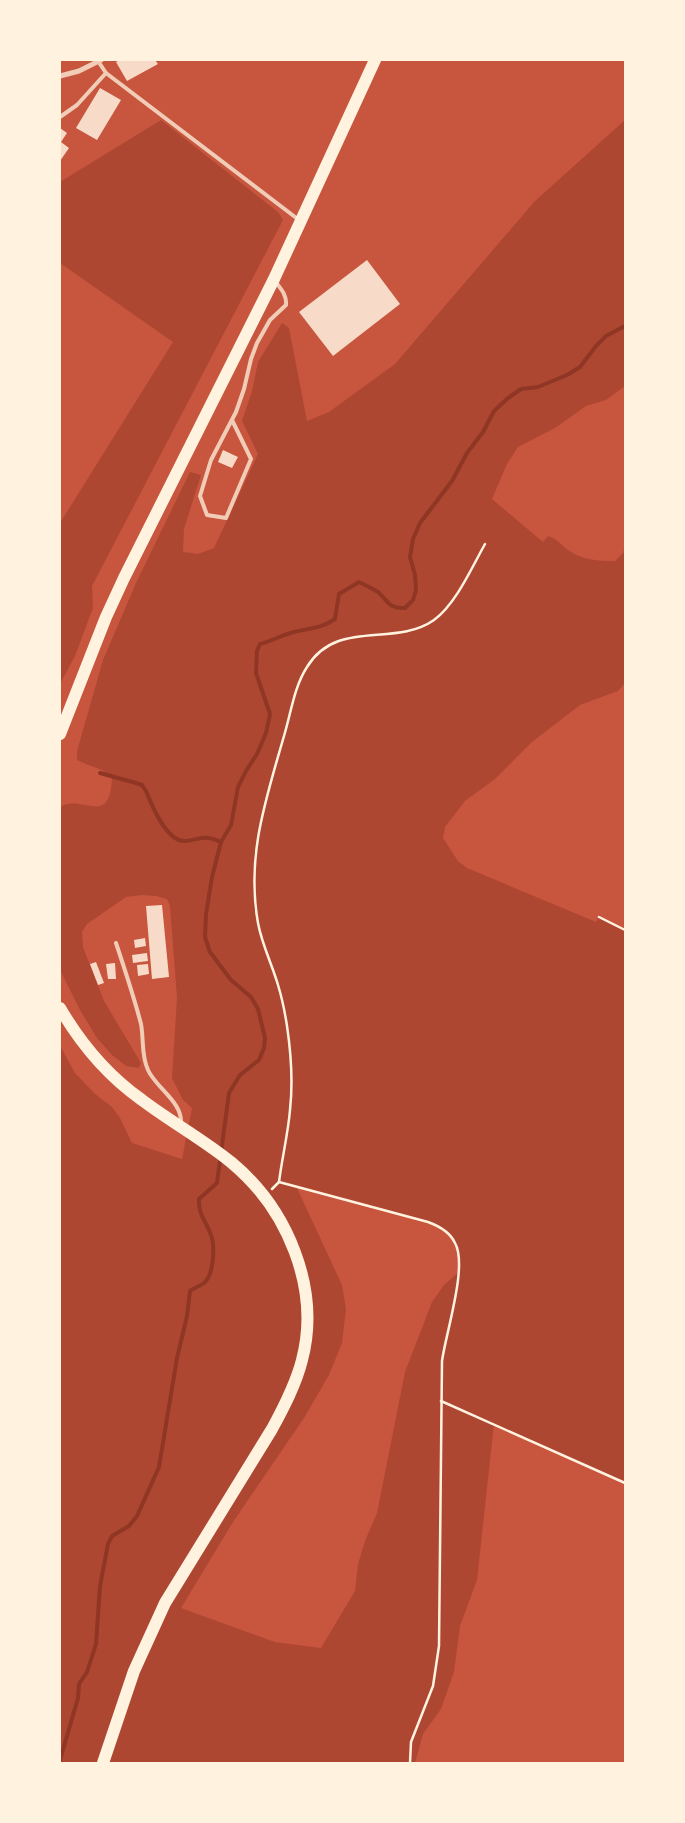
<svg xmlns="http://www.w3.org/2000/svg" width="685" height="1823" font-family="Arial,sans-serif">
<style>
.green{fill:#ae4732;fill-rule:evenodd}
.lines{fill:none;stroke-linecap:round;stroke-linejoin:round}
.stream{stroke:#8f3625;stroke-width:4}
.building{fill:#f7dbc8}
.path{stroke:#fff3e0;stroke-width:2.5}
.service{stroke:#f1ccb7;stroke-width:4}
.minor{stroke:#f1ccb7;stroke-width:5}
.primary{stroke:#fff3e0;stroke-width:12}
</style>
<rect width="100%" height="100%" fill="#c8553d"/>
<g class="green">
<path d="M161,120L278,212L283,220L92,586L93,608L75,656L60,684V523L173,342L60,263V182Z"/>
<path d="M625,120V386L606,400L586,406L555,428L518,447L507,464L492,499L543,542L548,536C559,540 560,544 568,550C582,560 598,561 615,561L623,553L625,547V683L618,691L580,705L532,742L495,779L465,801L445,827L443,838L458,861L467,868L596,922L599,917L625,930V1483L494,1424L477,1580L460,1626L454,1672L441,1709L423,1734L415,1763H60V1046L75,1073L95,1094L112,1107L120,1118L132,1143L182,1159L192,1108L183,1100L172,1078L177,998L170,906L167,899L156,896L142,895L126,897L87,924L82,932L83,947L104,1001L141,1063L139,1068L126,1066L112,1055L97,1038L80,1010L60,970V807C83,793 110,829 112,777C102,768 89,766 77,760V751L103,660L136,583L190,472L201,475L184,529L183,552L198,554L214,548L258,454L242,421L252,391L258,362L282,323L289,328L307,421L329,412L395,364L535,201ZM296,1186L436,1225C457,1240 459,1247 459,1272L444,1285L432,1302L405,1372L377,1513L365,1541L358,1564L355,1591L321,1648L275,1642L181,1608L233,1522L304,1418L329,1375L342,1343L346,1309L342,1285Z"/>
</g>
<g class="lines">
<g class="stream">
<path d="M100,773L136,783L142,785L146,791C152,806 167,843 186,841C203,839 203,834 221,842"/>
<path d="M60,1760L78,1698L79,1684L87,1672L96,1644L100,1586L108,1544L112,1536L129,1526L137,1516L159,1467L177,1358L187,1316L190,1291C194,1288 200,1286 204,1283C214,1275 215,1246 211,1235C206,1221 198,1214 199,1199L217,1183L229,1093L240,1075L259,1060L264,1048L265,1038L258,1009L251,997L231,980L210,952L205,937L206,914L212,877L221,842L231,825L238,787L246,771L257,754L266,733L270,714L256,673L257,651L260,644C272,641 282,635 294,632C309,628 321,629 335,619L339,594L359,582C365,585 372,588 378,592C389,602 388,608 405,608L413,600L416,590L415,575L410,557L413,539L420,523L452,481L467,453L483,432L494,411L508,398L521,389L538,387L567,375L580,367L596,346L606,336L625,326"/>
</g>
</g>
<g class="building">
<path d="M120,60H155L158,64L127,81L116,62Z"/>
<path d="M100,88L121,100L97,140L76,128Z"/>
<path d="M60,128L67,133L61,142L69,148L60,161Z"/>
<path d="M367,260L400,304L333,356L299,312Z"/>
<path d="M223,450L238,457L232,468L218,462Z"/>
<path d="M162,905L169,977L152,979L146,906Z"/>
<path d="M145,938L146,946L135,948L134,940Z"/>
<path d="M147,953L148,961L133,963L132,955Z"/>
<path d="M96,962L104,983L98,985L90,964Z"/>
<path d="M115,963L116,979H108L106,964Z"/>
<path d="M148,964L149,974L138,976L137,965Z"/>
</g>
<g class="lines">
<g class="path">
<path d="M599,917L625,930"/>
<path d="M279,1182C282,1158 288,1134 290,1110C293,1083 291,1053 287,1026C285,1013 282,998 278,985C272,964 262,945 258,923C246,856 266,799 284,736C291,713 294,687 307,667C337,618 394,648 434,620C456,604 472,567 485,544"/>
<path d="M272,1189L279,1182L428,1222C439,1226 450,1232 455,1243C468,1266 446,1332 442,1361L439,1646L433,1686L411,1742L410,1763"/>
<path d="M441,1401L625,1483"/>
</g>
<g class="service">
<path d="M106,73L299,220"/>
<path d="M60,117L77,105L106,73L98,61"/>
<path d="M232,420L251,459L226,518L207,515L200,496L211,460L236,412L244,389L251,359L257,343L270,320L286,305C287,295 281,289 275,281"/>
<path d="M116,943C125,970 134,997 141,1024C144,1040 141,1055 148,1070C156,1088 183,1102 181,1124"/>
</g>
<path class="minor" d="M60,76L79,71L101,60"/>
<g class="primary">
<path d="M60,734L106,617L124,578L274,279L375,60"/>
<path d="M60,1008C81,1044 108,1076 142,1100C171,1122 204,1140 232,1163C287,1209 321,1288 302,1360C296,1384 284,1407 272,1429L165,1603L134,1671L103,1763"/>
</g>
</g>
<rect width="685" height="1823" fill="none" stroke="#fff3e0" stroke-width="122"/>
</svg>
